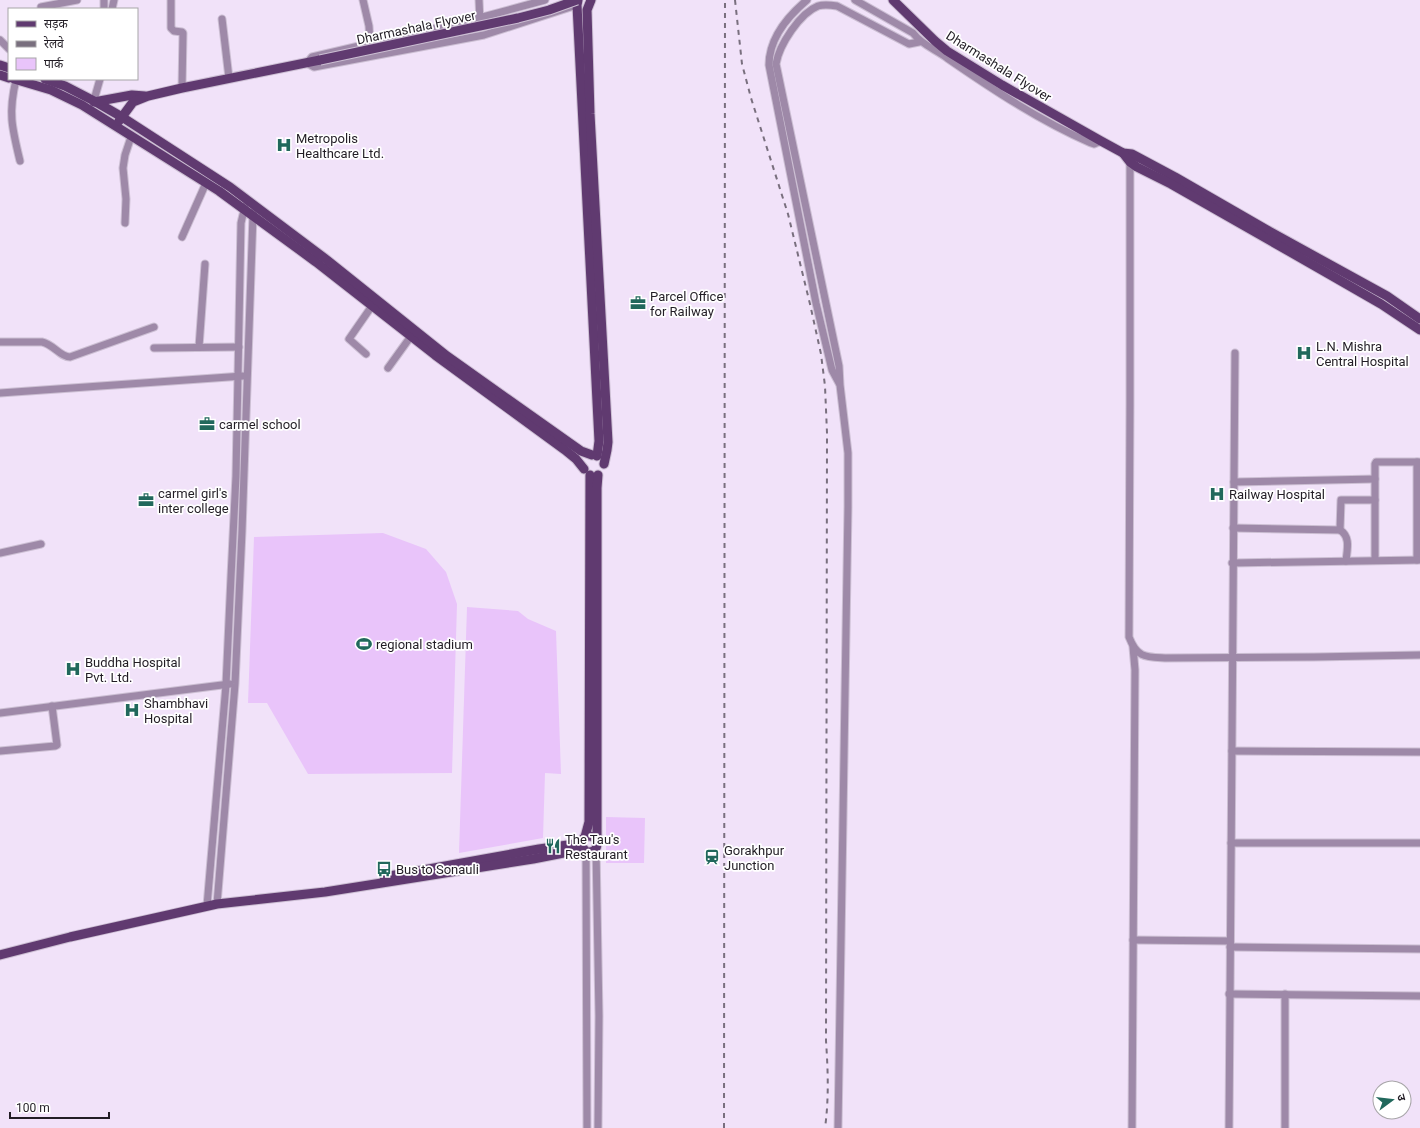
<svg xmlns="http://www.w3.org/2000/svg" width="1420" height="1128" font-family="Roboto,'Noto Sans Devanagari',sans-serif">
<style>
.green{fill:#e9c4fa}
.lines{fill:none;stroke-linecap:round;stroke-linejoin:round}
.minor-casing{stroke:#ccbfd3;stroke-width:9}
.major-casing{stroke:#ccbfd3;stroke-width:11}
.minor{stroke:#9e89a8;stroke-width:7}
.major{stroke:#603a70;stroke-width:9}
.rail{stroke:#796f7e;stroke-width:2;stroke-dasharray:5 5;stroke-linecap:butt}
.major-bridge-casing{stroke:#ccbfd3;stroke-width:11;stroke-linecap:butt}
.major-bridge{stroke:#603a70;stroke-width:9}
.labels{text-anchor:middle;stroke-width:3.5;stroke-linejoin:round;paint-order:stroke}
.street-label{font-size:13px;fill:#221d25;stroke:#fff}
.poi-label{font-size:13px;fill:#221d25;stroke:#fff;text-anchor:start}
</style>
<rect width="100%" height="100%" fill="#f1e2f9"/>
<g class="green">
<path d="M383,533L426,549L446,572L457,604L452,773L308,774L267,703H248L254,537Z"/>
<path d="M467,607L518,611L528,619L556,631L561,774L545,773L543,838L459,853Z"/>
<path d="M606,817L645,818L644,863H606Z"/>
</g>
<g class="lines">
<defs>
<g id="minor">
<path d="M171,0V28L174,31L182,32L183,33L182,88"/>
<path d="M363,0L369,26L370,42"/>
<path d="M479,0L480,22"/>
<path d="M545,0L479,18L312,57L307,63L314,67L484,35L577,5"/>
<path d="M807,0C788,16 769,39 769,65L816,303L832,370L839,383"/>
<path d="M855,0L913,33C922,45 935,49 947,58C992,89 1040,121 1091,143L1094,144L1101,141"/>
<path d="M41,7L77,0"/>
<path d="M104,9V0"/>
<path d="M112,9L114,0"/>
<path d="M222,19L229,78"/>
<path d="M0,40L9,49"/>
<path d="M16,80C8,113 12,128 20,161"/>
<path d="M94,100L100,79"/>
<path d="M1131,159L1130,162V404L1129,637C1137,658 1146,657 1165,658L1314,657L1420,655"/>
<path d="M125,223L126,199L123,168L125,155L131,137"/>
<path d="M182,237L206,183"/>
<path d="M0,342H42C53,344 60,357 70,357L154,327"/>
<path d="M199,347L205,264"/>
<path d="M154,348L239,347"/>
<path d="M366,354L349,339L374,303"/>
<path d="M388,368L414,332"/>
<path d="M0,393L243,376"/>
<path d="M1417,462V560"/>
<path d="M1234,482L1375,479"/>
<path d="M1233,528L1340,530L1341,500H1375"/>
<path d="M1340,530C1351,537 1347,550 1346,561"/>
<path d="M0,553L41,544"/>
<path d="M1375,560V464L1376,462H1420"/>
<path d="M1232,563L1420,560"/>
<path d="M0,713L230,684"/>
<path d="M0,751L55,746L57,745L52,706"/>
<path d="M1232,751L1420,752"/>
<path d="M1231,843H1420"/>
<path d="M596,848L599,1016L598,1128"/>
<path d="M586,851L587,1128"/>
<path d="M217,904L235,684L242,531L253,215L254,212"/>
<path d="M207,906L226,685L231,577L236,476L241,223L245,206"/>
<path d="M1133,940L1230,941"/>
<path d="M1230,947L1420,949"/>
<path d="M1229,994L1420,996"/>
<path d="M1285,994V1128"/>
<path d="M838,1128L848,507V453L840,385L839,366L776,64C779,45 800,13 818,6C824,4 831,5 837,6L909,44L919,42"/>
<path d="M1132,1128L1135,670L1133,647"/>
<path d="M1229,1128L1235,353"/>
</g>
<g id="major">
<path d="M578,0L577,5L599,441L597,456"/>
<path d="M591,0L587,10L590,114L608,442L607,450L604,464"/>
<path d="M893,0L935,41L947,51L1002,85L1101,141L1123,153L1132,154L1175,177L1267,230L1387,296L1420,319"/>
<path d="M0,65L9,68"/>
<path d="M0,75L9,78"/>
<path d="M14,79L51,90L82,105L219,191L316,262L435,355L565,450L576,459L584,469"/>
<path d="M45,79L65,86L96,102L122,117L230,187L327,260L447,356L581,451L592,455"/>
<path d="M94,102L132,95L145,96"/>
<path d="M119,121L133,102L148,96L182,88L320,60"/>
<path d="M1123,153L1130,162L1137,167L1171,184L1334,277L1381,304L1420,330"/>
<circle cx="589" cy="844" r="8"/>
<path d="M585,837L589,822L590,475"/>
<path d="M597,843V488L598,475"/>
<path d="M384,877L539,849L582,843"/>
<path d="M0,955L70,937L217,904L325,892L533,859L584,849"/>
</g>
</defs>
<use href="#minor" class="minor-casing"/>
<use href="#major" class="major-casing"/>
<use href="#minor" class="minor"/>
<use href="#major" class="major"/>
<g class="rail">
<path d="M735,0L742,64L751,98L788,214L810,304L821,354L825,386L827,433L826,1041C828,1070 829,1099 825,1128"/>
<path d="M724,1128L725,0"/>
</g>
<defs>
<path id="major-bridge" d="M320,60L518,18L549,10L577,0"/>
</defs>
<use href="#major-bridge" class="major-bridge-casing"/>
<use href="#major-bridge" class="major-bridge"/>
</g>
<defs>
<symbol id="hospital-bare" viewBox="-9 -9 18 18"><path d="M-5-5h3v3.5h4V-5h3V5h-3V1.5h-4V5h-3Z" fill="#21685c" stroke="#fff" stroke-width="2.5" paint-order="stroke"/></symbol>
<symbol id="office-bare" viewBox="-9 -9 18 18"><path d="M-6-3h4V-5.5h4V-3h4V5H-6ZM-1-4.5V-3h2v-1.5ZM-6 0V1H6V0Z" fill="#21685c" stroke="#fff" stroke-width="2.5" paint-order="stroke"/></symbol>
<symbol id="stadium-bare" viewBox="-9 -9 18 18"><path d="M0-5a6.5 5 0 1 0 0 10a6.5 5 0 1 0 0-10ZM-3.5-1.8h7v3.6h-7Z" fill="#21685c" stroke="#fff" stroke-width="2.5" paint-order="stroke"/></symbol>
<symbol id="restaurant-bare" viewBox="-9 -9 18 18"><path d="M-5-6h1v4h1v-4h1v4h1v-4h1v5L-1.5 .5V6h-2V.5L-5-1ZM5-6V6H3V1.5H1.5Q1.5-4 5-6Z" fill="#21685c" stroke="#fff" stroke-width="2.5" paint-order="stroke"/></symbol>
<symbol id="station-bare" viewBox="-9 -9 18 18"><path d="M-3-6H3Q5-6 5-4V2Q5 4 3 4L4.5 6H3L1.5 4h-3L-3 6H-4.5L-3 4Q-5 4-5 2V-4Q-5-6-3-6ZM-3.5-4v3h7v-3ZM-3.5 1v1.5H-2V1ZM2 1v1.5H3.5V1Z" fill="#21685c" stroke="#fff" stroke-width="2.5" paint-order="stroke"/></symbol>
<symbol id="bus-bare" viewBox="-9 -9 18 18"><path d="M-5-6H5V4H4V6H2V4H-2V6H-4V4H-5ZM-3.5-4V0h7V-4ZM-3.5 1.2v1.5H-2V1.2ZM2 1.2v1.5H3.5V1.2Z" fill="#21685c" stroke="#fff" stroke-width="2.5" paint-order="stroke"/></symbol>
</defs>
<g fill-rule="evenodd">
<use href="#hospital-bare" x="273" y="134" width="22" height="22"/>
<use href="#office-bare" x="627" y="292" width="22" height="22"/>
<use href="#hospital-bare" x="1293" y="342" width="22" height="22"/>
<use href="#office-bare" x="196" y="413" width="22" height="22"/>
<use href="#hospital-bare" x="1206" y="483" width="22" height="22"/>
<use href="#office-bare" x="135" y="489" width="22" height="22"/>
<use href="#stadium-bare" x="353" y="633" width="22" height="22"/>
<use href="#hospital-bare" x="62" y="658" width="22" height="22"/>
<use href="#hospital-bare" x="121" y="699" width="22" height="22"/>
<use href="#restaurant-bare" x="542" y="835" width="22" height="22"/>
<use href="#station-bare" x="701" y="846" width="22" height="22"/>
<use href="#bus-bare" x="373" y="858" width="22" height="22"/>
</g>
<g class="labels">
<g class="street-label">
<text transform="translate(416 27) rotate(-12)" y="5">Dharmashala Flyover</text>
<text transform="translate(999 66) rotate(32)" y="5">Dharmashala Flyover</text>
</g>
<g class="poi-label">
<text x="296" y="143">Metropolis<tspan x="296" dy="15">Healthcare Ltd.</tspan></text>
<text x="650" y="301">Parcel Office<tspan x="650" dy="15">for Railway</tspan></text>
<text x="1316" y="351">L.N. Mishra<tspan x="1316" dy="15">Central Hospital</tspan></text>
<text x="219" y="429">carmel school</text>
<text x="158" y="498">carmel girl's<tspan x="158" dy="15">inter college</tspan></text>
<text x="1229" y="499">Railway Hospital</text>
<text x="376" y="649">regional stadium</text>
<text x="85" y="667">Buddha Hospital<tspan x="85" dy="15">Pvt. Ltd.</tspan></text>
<text x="144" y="708">Shambhavi<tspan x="144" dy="15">Hospital</tspan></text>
<text x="565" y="844">The Tau's<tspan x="565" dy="15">Restaurant</tspan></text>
<text x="724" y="855">Gorakhpur<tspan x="724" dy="15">Junction</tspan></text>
<text x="396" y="874">Bus to Sonauli</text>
</g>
</g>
<rect x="8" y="8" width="130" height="72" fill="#ffffff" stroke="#a7a5a8"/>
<rect x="16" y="21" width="20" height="6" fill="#603a70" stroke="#a7a5a8"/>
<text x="44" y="28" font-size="12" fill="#221d25">सड़क</text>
<rect x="16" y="41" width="20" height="6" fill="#796f7e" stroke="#a7a5a8"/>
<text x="44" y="48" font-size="12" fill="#221d25">रेलवे</text>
<rect x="16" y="58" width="20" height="12" fill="#e9c4fa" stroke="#a7a5a8"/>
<text x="44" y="68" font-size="12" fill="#221d25">पार्क</text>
<g transform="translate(1392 1100) rotate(75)"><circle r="19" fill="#ffffff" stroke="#a7a5a8"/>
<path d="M0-3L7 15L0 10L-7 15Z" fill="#21685c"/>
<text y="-6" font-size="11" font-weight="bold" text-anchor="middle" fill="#221d25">उ</text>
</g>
<path d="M10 1112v6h99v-6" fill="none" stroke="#221d25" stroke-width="2"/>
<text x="16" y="1112" font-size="12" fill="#221d25" stroke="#ffffff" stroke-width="3" paint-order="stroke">100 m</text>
</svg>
